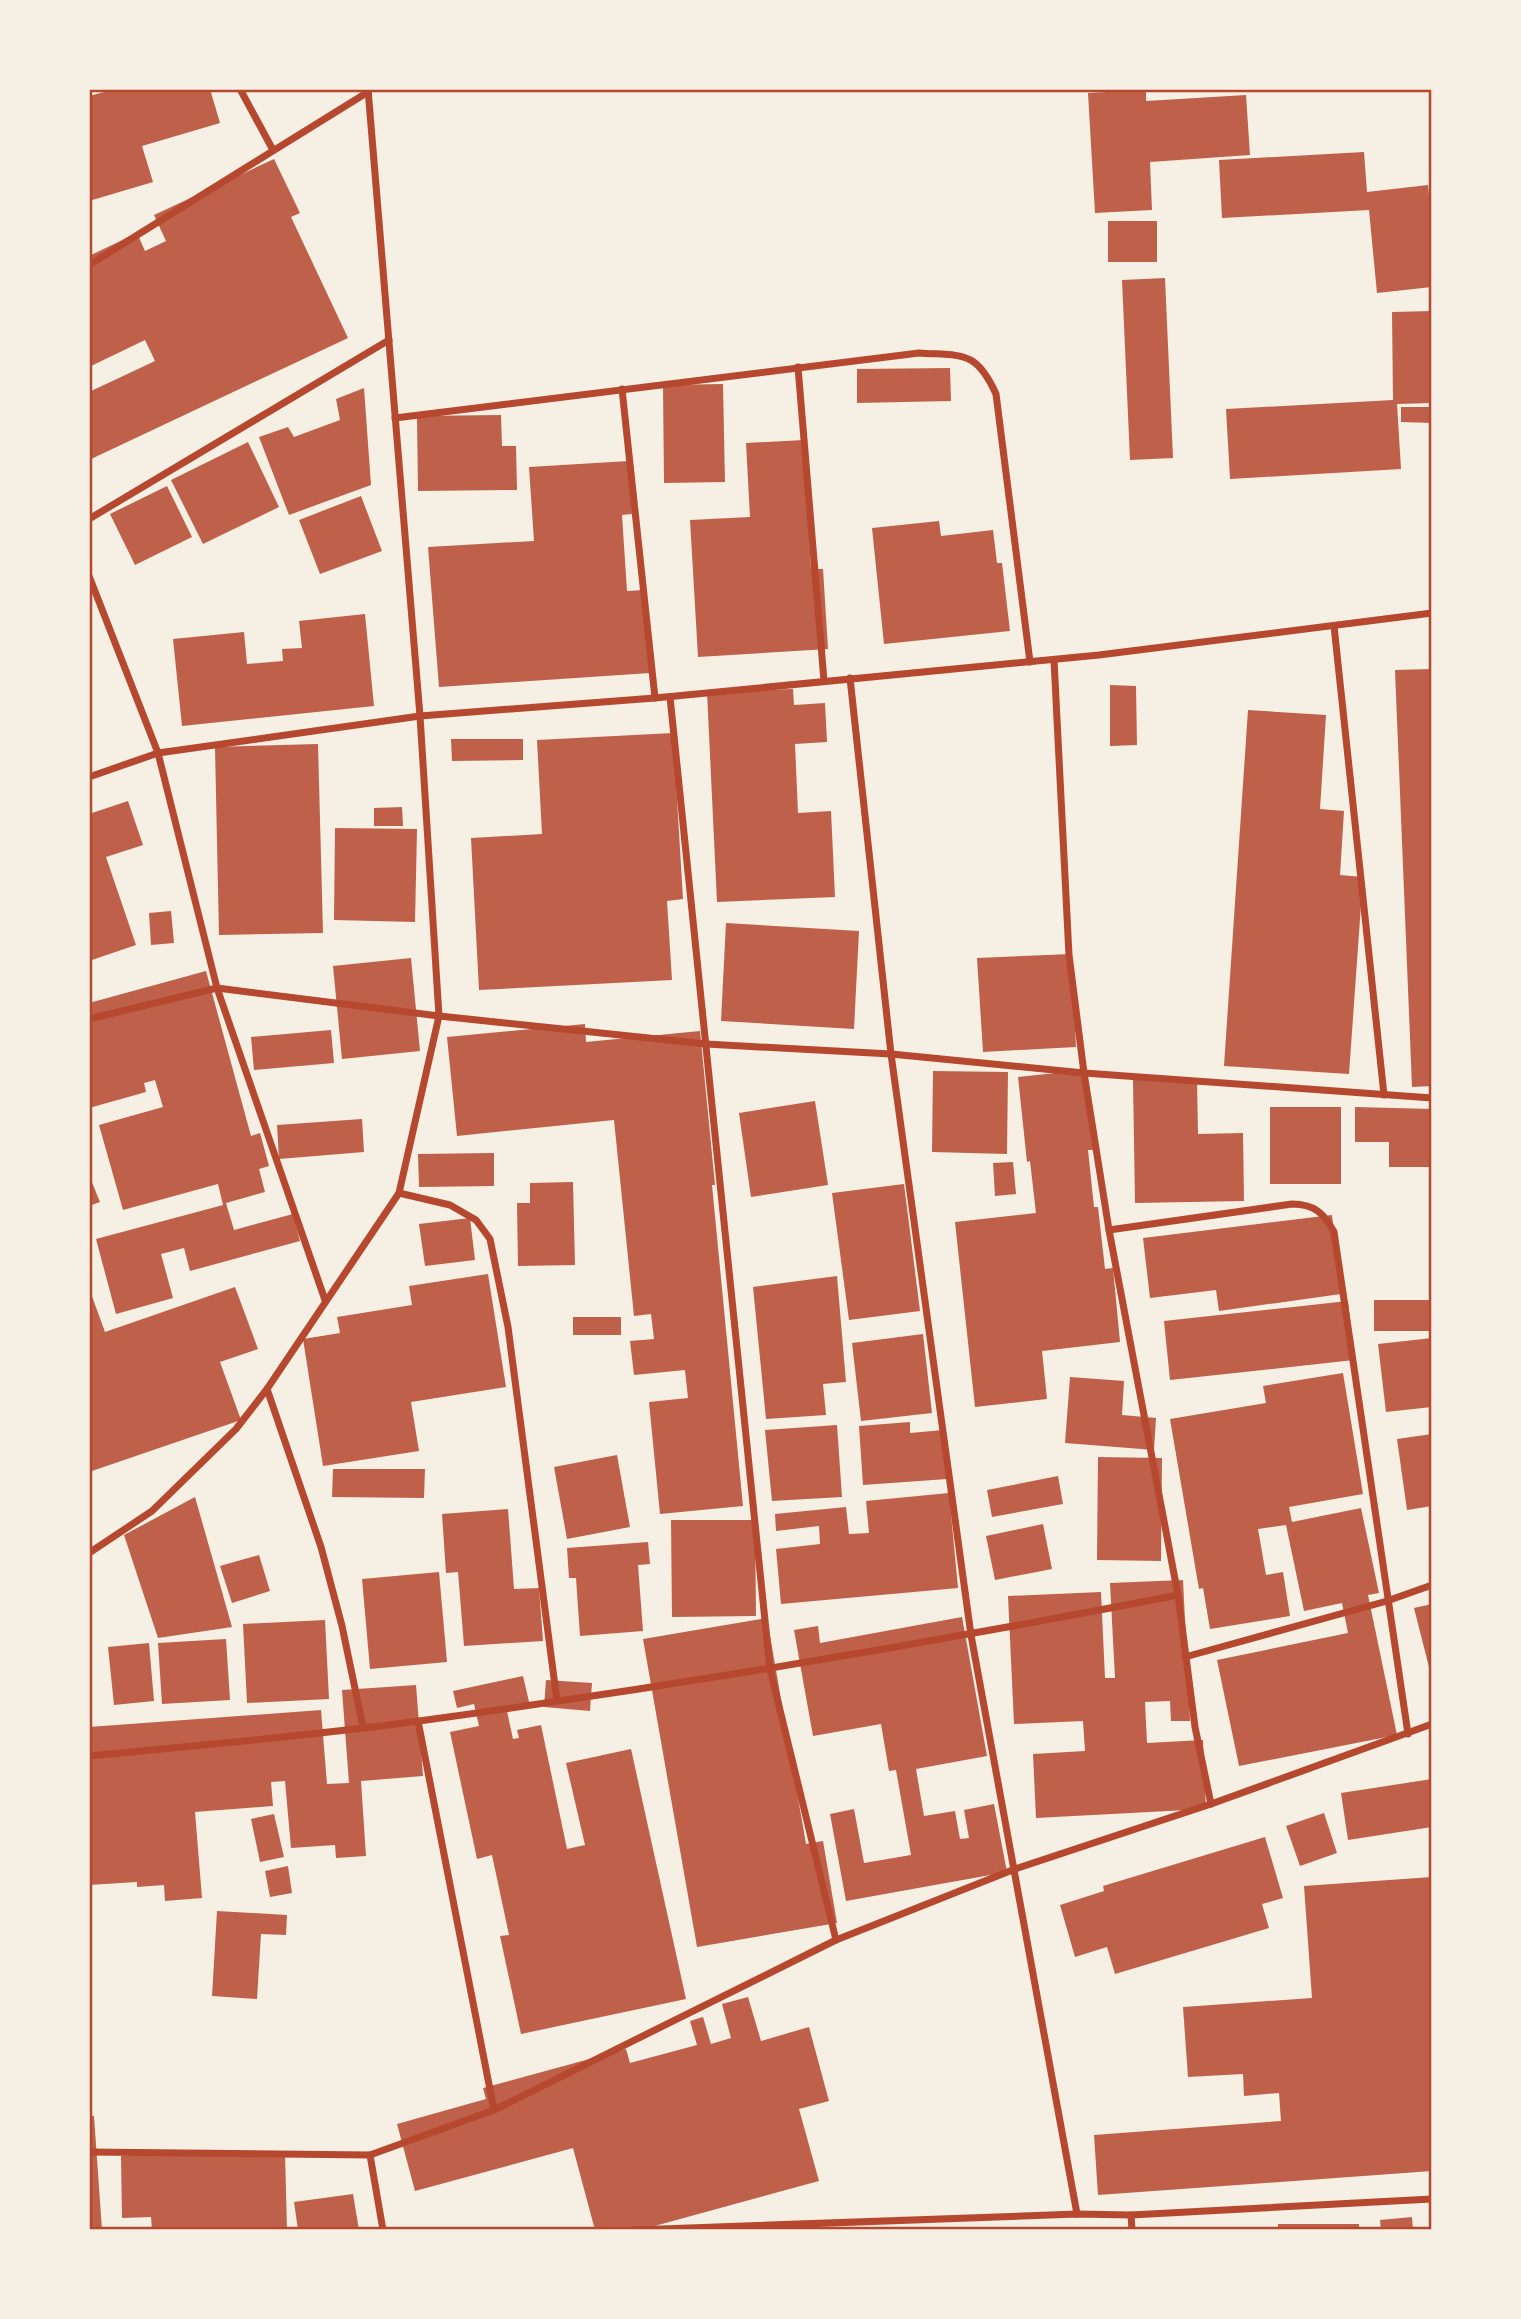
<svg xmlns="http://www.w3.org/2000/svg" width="1521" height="2319" font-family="'Public Sans',sans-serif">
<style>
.building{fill:#bf614a}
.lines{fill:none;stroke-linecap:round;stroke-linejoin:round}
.minor{stroke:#b5482f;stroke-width:7}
.neatline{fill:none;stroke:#b5482f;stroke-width:2.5}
</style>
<rect width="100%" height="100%" fill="#f6efe4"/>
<g class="building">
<path d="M103,89H210L220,123L142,146L153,182L89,201V96L104,92Z"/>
<path d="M1146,90V101L1246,95L1250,155L1150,162L1152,210L1095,213L1088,93Z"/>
<path d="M1364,152L1367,192L1428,185L1432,225V287L1377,293L1369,210L1222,218L1219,160Z"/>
<path d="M274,159L300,213L291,217L348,338L89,460V392L155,361L145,340L89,367V256L137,233L145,251L166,241L154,215Z"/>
<rect x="1108" y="221" width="49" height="41"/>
<path d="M1165,278L1173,458L1130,460L1122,280Z"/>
<path d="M1432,311V403L1397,404L1401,469L1230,479L1226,409L1393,400L1392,312Z"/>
<path d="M950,368L951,401L857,403V369Z"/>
<path d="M723,384L725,482L664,483L663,385Z"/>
<path d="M364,388L371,485L289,515L259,437L288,427L294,437L340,420L336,399Z"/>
<path d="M1401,407H1432V423L1401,422Z"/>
<path d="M501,415L502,446H516L517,490L418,491L417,416Z"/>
<path d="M804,440L811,569H823L828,649L698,657L690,520L750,517L746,443Z"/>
<path d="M248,442L279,507L203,544L171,480Z"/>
<path d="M629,461L632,514L622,515L627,591L645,590L650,673L439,687L428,547L534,541L529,467Z"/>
<path d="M167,486L192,537L135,565L110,514Z"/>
<path d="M361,496L382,551L320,574L299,520Z"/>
<path d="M939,521L941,536L993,530L997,563H1002L1010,631L884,644L872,528Z"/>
<path d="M365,614L374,706L182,726L173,639L244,632L247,664L283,661L282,649L302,648L299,621Z"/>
<path d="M1432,669V1086L1412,1087L1395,670Z"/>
<path d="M1110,685L1136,686L1137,745L1110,746Z"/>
<path d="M793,689L794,705L825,703L827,742L795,744L798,813L831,811L835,897L717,902L707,692Z"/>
<path d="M1248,710L1326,715L1320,809L1344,811L1340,875L1363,877L1349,1074L1224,1066Z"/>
<path d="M673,733L683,899L667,901L672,980L479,990L471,838L542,834L537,740Z"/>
<path d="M451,739H523V760L452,761Z"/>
<path d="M318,744L323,933L219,935L215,747Z"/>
<path d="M128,801L143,845L106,857L136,945L89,961V807L92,813Z"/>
<path d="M402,807L403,826H374V808Z"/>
<path d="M335,828L417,829L415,922L334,920Z"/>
<path d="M171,911L174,943L151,945L149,913Z"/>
<path d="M726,923L859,931L854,1029L721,1021Z"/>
<path d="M1071,954L1076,1047L983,1052L977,958Z"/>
<path d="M411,958L420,1051L342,1059L333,966Z"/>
<path d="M206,971L251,1136L260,1133L269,1166L259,1169L265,1192L226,1203L234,1230L293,1214L300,1241L190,1271L184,1248L161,1254L173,1298L116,1314L96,1239L223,1205L218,1184L123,1210L99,1125L163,1107L155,1080L144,1083L146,1092L89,1108V1003Z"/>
<path d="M585,1024L586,1042L700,1031L715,1185H712L743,1506L660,1514L649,1402L688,1398L685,1370L634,1375L630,1341L654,1339L651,1314L634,1316L614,1120L457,1136L447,1037Z"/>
<path d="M331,1030L334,1063L254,1070L251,1037Z"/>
<path d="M1084,1070L1093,1150H1088L1094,1207H1098L1105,1269L1113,1268L1120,1342L1042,1351L1047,1399L975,1407L955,1222L1036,1213L1030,1161L1027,1162L1018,1077Z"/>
<path d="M933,1071L1008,1072L1007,1154L932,1152Z"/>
<path d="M1197,1079L1198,1134L1243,1133L1244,1201L1135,1203L1133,1080Z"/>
<path d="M815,1101L828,1185L751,1197L739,1113Z"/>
<rect x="1270" y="1107" width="71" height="77"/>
<path d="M1355,1107L1432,1109V1167H1389V1142H1355Z"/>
<path d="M362,1119L364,1152L279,1159L277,1125Z"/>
<path d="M494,1153V1186L419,1187L418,1154Z"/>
<path d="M1013,1162L1016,1194L995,1196L993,1163Z"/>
<path d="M89,1175L100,1202L89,1206Z"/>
<path d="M573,1182L575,1265L518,1266L517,1203H530V1183Z"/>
<path d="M904,1184L920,1311L849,1320L832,1193Z"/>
<path d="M1332,1215L1341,1294L1219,1311L1216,1290L1150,1298L1143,1238Z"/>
<path d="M470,1218L475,1260L425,1266L419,1224Z"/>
<path d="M488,1274L506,1387L411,1402L419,1451L323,1466L303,1339L340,1333L337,1317L412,1305L409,1286Z"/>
<path d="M837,1276L846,1382L823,1384L826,1415L766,1419L753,1287Z"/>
<path d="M235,1287L258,1349L220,1362L241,1420L89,1472V1288L105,1332Z"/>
<rect x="1374" y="1300" width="58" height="31"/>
<path d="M1348,1301L1354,1360L1170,1380L1164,1321Z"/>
<rect x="573" y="1317" width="48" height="18"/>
<path d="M923,1334L932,1413L861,1421L852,1343Z"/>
<path d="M1432,1338V1407L1386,1412L1378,1344Z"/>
<path d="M1343,1373L1363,1494L1289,1507L1292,1522L1361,1508L1379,1593L1368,1595L1397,1735L1239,1766L1217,1660L1348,1633L1342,1603L1304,1611L1286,1525L1258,1529L1266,1575L1283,1572L1290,1616L1210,1629L1203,1588L1199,1589L1170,1419L1266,1403L1263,1386Z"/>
<path d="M1070,1377L1124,1381L1122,1415L1156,1418L1154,1450L1065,1443Z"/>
<path d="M910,1422V1433L943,1430L947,1479L863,1485L859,1426Z"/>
<path d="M837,1425L842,1497L772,1501L765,1430Z"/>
<path d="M1432,1434V1506L1407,1510L1397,1439Z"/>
<path d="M617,1455L630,1527L567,1539L554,1467Z"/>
<path d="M1098,1457L1162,1458L1161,1561L1097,1560Z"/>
<path d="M333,1469H425L424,1498L332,1497Z"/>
<path d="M1058,1476L1063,1504L992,1517L987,1490Z"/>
<path d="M949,1493L958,1588L781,1604L776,1549L820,1544L819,1526L776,1531L775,1514L846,1507L849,1534L869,1533L866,1501Z"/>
<path d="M195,1497L232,1627L158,1638L124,1535Z"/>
<path d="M508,1509L514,1589L539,1588L543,1641L464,1646L458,1572L446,1573L442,1514Z"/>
<path d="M671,1520H755L756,1616L672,1617Z"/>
<path d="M1043,1524L1052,1569L995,1580L986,1536Z"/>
<path d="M648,1542L650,1564L638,1565L643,1631L580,1636L576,1578H569L567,1548Z"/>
<path d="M259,1555L270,1591L232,1603L220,1566Z"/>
<path d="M439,1572L447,1662L370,1669L362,1579Z"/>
<path d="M1183,1580L1190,1721H1171L1170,1701L1145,1702L1147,1743L1203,1740L1206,1809L1036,1818L1033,1754L1085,1751L1083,1721L1014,1724L1008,1596L1101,1592L1105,1678H1115L1110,1583Z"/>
<path d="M1432,1604V1675H1431L1414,1608Z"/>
<path d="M962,1617L987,1756L916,1769L924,1816L955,1811L960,1839L969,1838L964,1810L994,1804L1007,1872L846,1901L830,1814L854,1809L864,1863L911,1855L896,1770L889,1771L881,1724L813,1736L794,1630L818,1626L820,1643Z"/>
<path d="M767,1618L806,1844L823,1841L837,1923L697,1947L643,1639Z"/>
<path d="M325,1620L329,1699L247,1703L243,1624Z"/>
<path d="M226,1639L230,1700L162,1704L158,1643Z"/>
<path d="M149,1643L154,1701L114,1705L108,1647Z"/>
<path d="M523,1676L530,1706L507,1711L513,1739L519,1738L517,1730L541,1725L567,1849L585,1845L566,1763L631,1749L686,1999L521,2034L500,1936L509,1935L492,1855L477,1859L450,1732L479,1726L474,1704L457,1708L453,1691Z"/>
<path d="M546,1680L592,1683L590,1711L544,1707Z"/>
<path d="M416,1685L423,1776L361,1781L366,1856L336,1858L335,1845L291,1848L285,1781L271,1782L273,1806L195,1812L202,1898L165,1901L164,1885L137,1887V1882L89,1885V1727L321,1710L327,1784L349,1783L342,1690Z"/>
<path d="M1432,1779V1827L1348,1840L1341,1793Z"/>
<path d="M1324,1813L1337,1853L1300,1866L1286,1826Z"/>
<path d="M274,1814L284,1857L260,1862L251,1819Z"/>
<path d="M1265,1837L1283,1898L1262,1904L1269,1928L1115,1974L1107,1947L1075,1957L1060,1905L1104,1891L1103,1886Z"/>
<path d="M288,1866L292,1893L270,1897L265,1871Z"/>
<path d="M1432,1877V2171L1098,2195L1094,2135L1281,2121L1279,2093L1244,2096L1243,2074L1188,2077L1183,2007L1312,1998L1304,1886Z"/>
<path d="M217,1911L287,1915L286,1935L261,1934L257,1999L212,1996Z"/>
<path d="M748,1997L761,2041L809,2027L829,2101L799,2109L819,2181L640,2230H595L573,2148L415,2191L397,2124L486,2099L483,2088L626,2049L630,2063L697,2045L690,2021L703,2017L711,2044L731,2038L722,2004Z"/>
<path d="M89,2116H94L102,2230H89Z"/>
<path d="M285,2153L287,2230H152L151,2217L122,2218L121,2156Z"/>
<path d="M353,2194L359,2230H298L294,2202Z"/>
<path d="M1412,2217L1413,2230H1381L1380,2220Z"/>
<rect x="1278" y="2224" width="81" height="6"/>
</g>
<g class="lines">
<g class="minor">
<path d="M240,89L273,150"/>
<path d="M89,265L368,92"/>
<path d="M798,367L824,681"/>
<path d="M622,389L655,698"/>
<path d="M395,418L919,353C963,356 976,350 996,394L1030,662"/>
<path d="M89,519L389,340"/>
<path d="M89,576L158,753L217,988L325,1300"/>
<path d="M1334,626L1384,1095"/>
<path d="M1054,660L1069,955L1084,1073L1109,1230L1178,1595L1195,1727L1211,1804"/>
<path d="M850,678L891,1054L971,1635L1077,2214"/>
<path d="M670,697L770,1669L836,1940"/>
<path d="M89,777L158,753L420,716L655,698L1099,655L1432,613"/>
<path d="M89,1019L217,988L439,1016L706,1044L891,1054L1084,1073L1432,1098"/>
<path d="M399,1193L450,1205L476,1220L490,1239L508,1327L557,1701"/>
<path d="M1109,1230L1292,1204C1314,1204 1324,1213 1334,1232L1408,1734"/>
<path d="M267,1389L321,1547L342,1626L363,1727"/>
<path d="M89,1553L152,1511L236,1429L267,1389L399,1193L439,1016L420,716L368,89"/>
<path d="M1185,1657L1387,1601L1432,1585"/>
<path d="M418,1721L494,2110"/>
<path d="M89,1756C199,1745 310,1736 419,1721C674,1686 926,1644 1178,1595"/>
<path d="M89,2152L370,2155L494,2110L836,1940L1015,1869L1211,1804L1432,1724"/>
<path d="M370,2155L383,2230"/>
<path d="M1131,2215L1132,2230"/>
<path d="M634,2230L1077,2214L1131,2215L1432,2199"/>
</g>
</g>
<rect width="1521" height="2319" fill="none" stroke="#f6efe4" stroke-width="182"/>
<rect x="91" y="91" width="1339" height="2137" class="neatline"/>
</svg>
